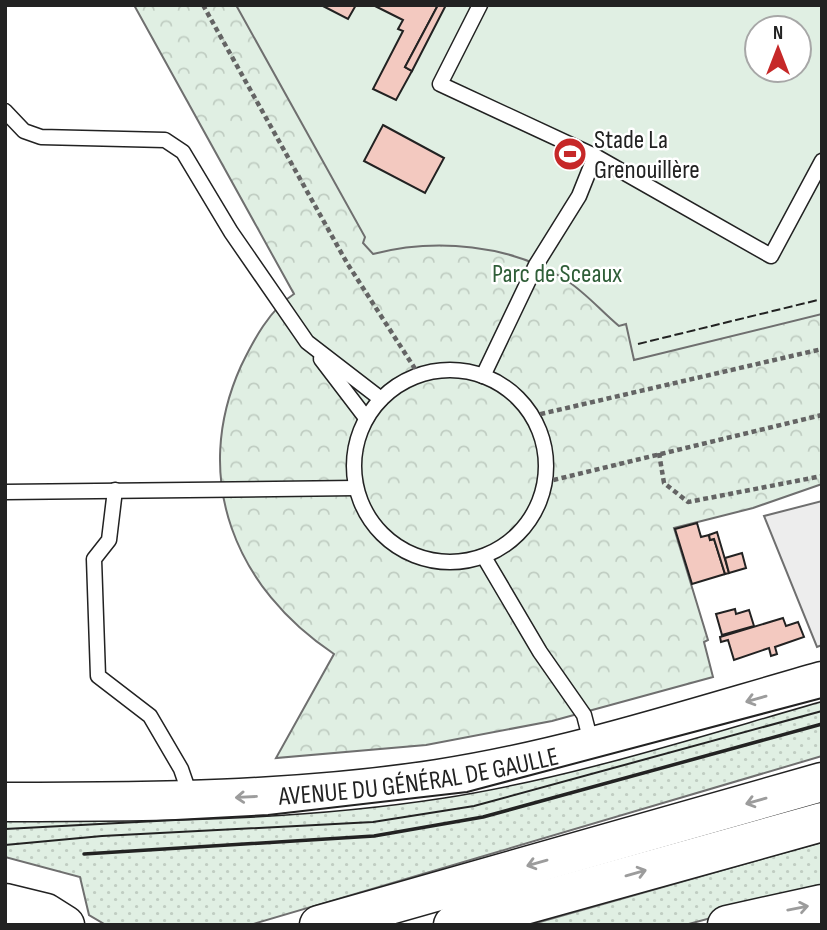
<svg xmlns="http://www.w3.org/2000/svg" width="827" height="930" font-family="'Sofia Sans Condensed',sans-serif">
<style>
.grass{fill:url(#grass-dots);stroke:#6f6f6f;stroke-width:2}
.park{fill:url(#park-crowns);stroke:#6f6f6f;stroke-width:2;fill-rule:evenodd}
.garden{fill:#e0efe3;stroke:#6f6f6f;stroke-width:2;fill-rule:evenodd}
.parking{fill:#ededed;stroke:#6f6f6f;stroke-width:2}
.building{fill:#f3c9c0;stroke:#222;stroke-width:2}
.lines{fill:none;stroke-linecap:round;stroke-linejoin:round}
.lane-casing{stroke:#222;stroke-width:17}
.primary-casing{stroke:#222;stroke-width:41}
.highway-casing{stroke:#222;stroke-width:41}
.path{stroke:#646464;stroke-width:4.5;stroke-dasharray:5 3.5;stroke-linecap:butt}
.lane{stroke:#fff;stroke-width:14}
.primary{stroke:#fff;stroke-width:38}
.highway{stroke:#fff;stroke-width:38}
.tram{stroke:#222;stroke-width:2}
.fence{stroke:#222;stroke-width:2;stroke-dasharray:9 3.5;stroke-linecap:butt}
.wall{stroke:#222;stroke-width:3.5}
.oneway{stroke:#9c9c9c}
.labels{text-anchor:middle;stroke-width:5;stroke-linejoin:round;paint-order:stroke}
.poi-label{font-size:26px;fill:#222;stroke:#fff;text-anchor:start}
.park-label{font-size:26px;fill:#2f5e38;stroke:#fff}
.street-label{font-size:26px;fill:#222;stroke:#fff}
</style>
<defs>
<pattern id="grass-dots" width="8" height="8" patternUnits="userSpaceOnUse" patternTransform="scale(1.75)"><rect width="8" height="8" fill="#e0efe3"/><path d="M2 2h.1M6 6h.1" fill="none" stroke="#c0cdc2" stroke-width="1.8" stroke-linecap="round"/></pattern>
<pattern id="park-crowns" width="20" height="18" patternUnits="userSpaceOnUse" patternTransform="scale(1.75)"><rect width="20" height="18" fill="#e0efe3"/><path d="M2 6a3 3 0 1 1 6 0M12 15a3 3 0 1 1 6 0" fill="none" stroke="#c0cdc2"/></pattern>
</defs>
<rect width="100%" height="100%" fill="#fff"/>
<g class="grass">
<path d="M822,688V756L250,925H106L89,915L80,877L5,857V814L213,809Z"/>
<path d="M822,842V888L685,925H529Z"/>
</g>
<path class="park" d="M134,5H822V484L753,508L674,528L708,640L704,642L713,677L552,721L426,745L276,758L334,654C236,589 190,479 241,366C253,341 270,309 294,294ZM757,28H799V70H757Z"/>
<path class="garden" d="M236,5H822V314L634,360L626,324L619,326C601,311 586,293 566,280C511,244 435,238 373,254L363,243L365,237ZM757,28H799V70H757Z"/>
<path class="parking" d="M822,501V645L817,647L764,516Z"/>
<g class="building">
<path d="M321,5H356L348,19Z"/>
<path d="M373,5H438L405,67L412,71L396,100L373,89L403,31L398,29L403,20Z"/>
<path d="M438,5H446L412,71L405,67Z"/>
<path d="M383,125L444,158L425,193L364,161Z"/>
<path d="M697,523L701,537L709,535L710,540L714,539L725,574L692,584L675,529Z"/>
<path d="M717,532L729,573L725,574L714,539L710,540L709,535Z"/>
<path d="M742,553L746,568L729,573L725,558Z"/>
<path d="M735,609L736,614L749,610L754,626L722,635L716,614Z"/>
<path d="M783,618L786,626L798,622L804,637L775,647L777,654L771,656L769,648L734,660L728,640L721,642L720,637Z"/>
</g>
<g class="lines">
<defs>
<g id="lane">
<path d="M480,5L440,84L595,156L579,196L536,265L483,376"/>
<path d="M5,111L24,131L41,137L165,140L183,152L231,232L307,342L381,399"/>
<path d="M595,156L771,256L822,161"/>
<path d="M321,359L366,418"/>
<circle cx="450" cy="466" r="96"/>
<path d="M115,490L109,540L94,559L98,676L150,716L181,769L191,798"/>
<path d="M5,492L356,488"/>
<path d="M484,557L540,652L584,715L592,746"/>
</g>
<g id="primary">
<path id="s1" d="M5,802C150,802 295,801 438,779C568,759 695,717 822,681"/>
<path d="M5,903L46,913L65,925"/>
</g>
<g id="highway">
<path d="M319,925L822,782"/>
<path d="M453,925L822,822"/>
<path d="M727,925L822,904"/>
</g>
</defs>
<use href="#lane" class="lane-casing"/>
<use href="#primary" class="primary-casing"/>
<use href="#highway" class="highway-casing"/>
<g class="path">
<path d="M203,5L347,263L419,375"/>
<path d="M532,416L822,349"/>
<path d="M659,453L664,483L688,502L822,476"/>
<path d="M545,482L822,415"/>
</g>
<use href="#lane" class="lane"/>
<use href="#primary" class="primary"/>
<use href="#highway" class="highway"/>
<g class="tram">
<path d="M5,829L268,815L467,792L822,698"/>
<path d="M5,845L102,836L373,822L474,806L822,711"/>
</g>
<path class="fence" d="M638,344L822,299"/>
<path class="wall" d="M84,854L374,836L483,817L822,724"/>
</g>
<defs><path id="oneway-shaft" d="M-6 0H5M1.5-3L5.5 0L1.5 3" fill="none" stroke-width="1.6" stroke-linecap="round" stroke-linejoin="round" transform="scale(1.75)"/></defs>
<g class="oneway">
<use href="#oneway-shaft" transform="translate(756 699) rotate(164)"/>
<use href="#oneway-shaft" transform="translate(246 797) rotate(177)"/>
<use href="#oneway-shaft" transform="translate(756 801) rotate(164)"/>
<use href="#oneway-shaft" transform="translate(537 863) rotate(164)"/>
<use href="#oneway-shaft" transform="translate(636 873) rotate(-16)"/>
<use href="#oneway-shaft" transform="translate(798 908) rotate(-11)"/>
</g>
<defs>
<symbol id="stadium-disc" viewBox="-11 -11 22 22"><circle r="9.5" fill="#c62828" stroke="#fff"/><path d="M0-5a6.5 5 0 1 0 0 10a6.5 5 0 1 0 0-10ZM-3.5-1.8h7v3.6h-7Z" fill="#fff"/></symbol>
</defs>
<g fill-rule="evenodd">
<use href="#stadium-disc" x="551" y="135" width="38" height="38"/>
</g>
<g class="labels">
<g class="poi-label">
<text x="594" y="148">Stade La<tspan x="594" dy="30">Grenouillère</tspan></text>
</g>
<g class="park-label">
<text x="557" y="282">Parc de Sceaux</text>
</g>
<g class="street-label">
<text dy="9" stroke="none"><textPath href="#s1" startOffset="415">AVENUE DU GÉNÉRAL DE GAULLE</textPath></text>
</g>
</g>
<rect width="827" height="930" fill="none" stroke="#222222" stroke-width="14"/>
<g transform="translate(778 49)"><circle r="33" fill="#ffffff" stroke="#a7a7a7" stroke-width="2"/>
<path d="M0-5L12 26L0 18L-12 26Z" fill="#c62828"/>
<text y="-10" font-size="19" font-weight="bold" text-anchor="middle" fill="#222222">N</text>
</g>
</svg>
